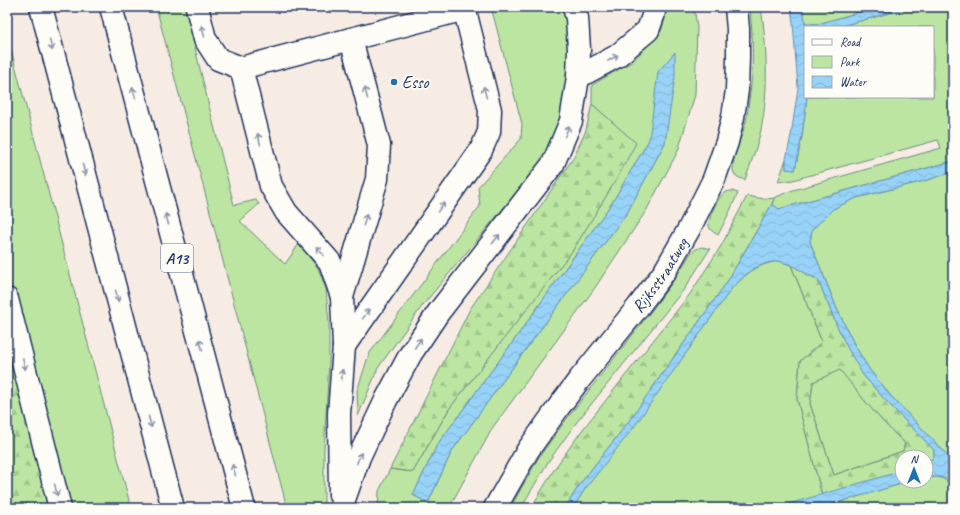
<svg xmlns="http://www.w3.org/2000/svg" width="960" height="515" font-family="Caveat,sans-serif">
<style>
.green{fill:#bbe5a1;stroke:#6b8a80;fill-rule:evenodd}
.forest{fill:url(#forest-firs);stroke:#6b8a80;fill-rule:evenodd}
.water{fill:url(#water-waves);stroke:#6591ba}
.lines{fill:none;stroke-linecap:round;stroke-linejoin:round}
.minor-casing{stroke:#1b2f5e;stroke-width:25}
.highway-casing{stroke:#1b2f5e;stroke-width:25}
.minor{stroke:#fdfcf7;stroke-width:22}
.highway{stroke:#fdfcf7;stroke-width:22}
.oneway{stroke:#8c96aa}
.poi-dot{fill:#1f6fb2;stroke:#fdfcf7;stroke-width:1.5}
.labels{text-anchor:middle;stroke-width:3.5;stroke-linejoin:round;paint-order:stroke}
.shield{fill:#fdfcf7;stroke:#5f6c8c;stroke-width:1}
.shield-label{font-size:16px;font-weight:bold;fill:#1b2f5e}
.poi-label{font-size:17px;fill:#1b2f5e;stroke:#fdfcf7;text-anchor:start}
.street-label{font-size:17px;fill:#1b2f5e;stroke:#fdfcf7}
</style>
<defs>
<pattern id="forest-firs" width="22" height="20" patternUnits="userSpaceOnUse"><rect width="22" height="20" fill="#bbe5a1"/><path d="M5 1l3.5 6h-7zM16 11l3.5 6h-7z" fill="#a0c58d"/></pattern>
<pattern id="water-waves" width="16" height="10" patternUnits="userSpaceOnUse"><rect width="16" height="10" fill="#97d2f7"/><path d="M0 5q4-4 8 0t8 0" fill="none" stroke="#82b5d6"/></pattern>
</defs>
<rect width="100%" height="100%" fill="#f7ece3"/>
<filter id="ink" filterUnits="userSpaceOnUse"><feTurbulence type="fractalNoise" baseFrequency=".025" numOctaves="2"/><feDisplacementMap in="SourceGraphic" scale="8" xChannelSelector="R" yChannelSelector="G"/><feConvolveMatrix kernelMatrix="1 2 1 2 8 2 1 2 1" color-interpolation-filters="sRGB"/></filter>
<g filter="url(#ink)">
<g class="green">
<path d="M156,7H185L210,110L234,205L256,200L259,204L240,221L285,264L299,244L318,268L326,289L329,323V361L324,450V508H287L224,265Z"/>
<path d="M491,7H565L568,19L569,62L563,112L545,158L423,305L378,368L358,416L357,391L369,354L480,206L478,187L521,139L522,124Z"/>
<path d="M666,7H694L697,27L695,95L678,151L646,211L592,292L493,427L449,508H378L379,491L390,469L413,472L449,409L507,334L616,180L635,143L592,104V85L633,61L661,31L665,19ZM649,140L665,143L627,213L526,349L452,451L428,503L413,495L437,445L515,339L612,203Z"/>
<path d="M750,7H761C767,47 769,90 761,130C757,147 751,163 745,180C739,178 733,176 733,169C732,156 743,135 746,121C748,114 748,107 749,100C754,69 753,38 750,7Z"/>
<path d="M803,7H877L818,24L805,23Z"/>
<path d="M911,7H953V161L779,209L772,204L774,198L790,191L941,148L938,140L793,180L778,182L786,159V169L795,170L802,136L807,97H933V27H838Z"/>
<path d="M7,34L131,508H70L31,359L7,274Z"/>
<path d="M953,172V457H949L890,395L869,369L855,346L837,309L810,242L812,230L833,209L856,198L924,181Z"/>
<path d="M732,191L738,193L729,213L718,235C714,232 710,231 709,226C707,221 718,197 723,194C725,192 729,191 732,191Z"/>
<path d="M702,247L710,249L685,288L576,423L548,462L521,508H510L539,457L568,417L649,314L674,280L691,253L696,249Z"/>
<path d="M779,261L791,265L822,342L800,361L797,399L822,495L775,508H573L585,489L634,426L732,288C749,272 755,265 779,261Z"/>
<path d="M840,369C860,395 880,421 905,443L903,451L834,475L810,404L813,382Z"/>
<path d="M937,477C957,482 953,491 953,508H819L911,481H926V478Z"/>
</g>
<g class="forest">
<path d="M592,104L636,143L616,180L573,250L449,409L413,472L390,469L470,309L574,157L586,130Z"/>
<path d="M747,196L765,199L774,198L772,204L727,282L629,421L580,484L565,508H531L555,468L583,429L690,294L721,246Z"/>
<path d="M791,265L818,280L837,326L863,375L887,402L934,450V458L926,462V457H902V471L822,495L797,399L800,361L822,342ZM840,370C860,395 880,421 905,443L903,451L834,475L810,404L813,382Z"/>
<path d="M7,338L51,508H7Z"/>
</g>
<g class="water">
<path d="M791,7H803L805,23L818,24L877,7H911L838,27H805V97H807L802,136L795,170L786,169V159L791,135L798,88L793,24Z"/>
<path d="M675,52V77L665,143L627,213L526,349L452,451L428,503L413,495L437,445L515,339L612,203L649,140L658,72Z"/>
<path d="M953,161V172L924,181L856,198L833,209L812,230L810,242L837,309L855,346L869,369L890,395L949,457H953V488C949,476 937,476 926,478V462L934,458V450L887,402L863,375L848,349L837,326L818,280L791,265L779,261L767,263L752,269L732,288L634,427L585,489L573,508H565L580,484L629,421L727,282L772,204L779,209Z"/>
<path d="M902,471V481H911L819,508H775Z"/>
</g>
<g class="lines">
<defs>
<g id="minor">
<path d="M197,7L205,39L218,59L241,68L271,186L286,212L330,262L342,297L344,346L339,414L340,495"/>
<path d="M241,68L465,9"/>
<path d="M578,77L617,56L648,30L653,16L655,7"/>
<path d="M342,297L377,179L379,145L351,39"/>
<path d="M7,299L60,508"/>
<path d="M344,346L481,150L489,132L490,110L464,7"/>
<path d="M341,508L359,457L386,400L410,355L438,313L553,164L571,121L578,77L579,49L577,18L574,7"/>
<path id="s1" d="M495,508L528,450L558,408L579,380L638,307L665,271L689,229L714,179L727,142L733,117L737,90L738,57V29L736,7"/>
</g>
<g id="highway">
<path d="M41,7L173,508"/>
<path d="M111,7L244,508"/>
</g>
</defs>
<use href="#minor" class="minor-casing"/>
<use href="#highway" class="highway-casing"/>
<use href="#minor" class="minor"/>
<use href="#highway" class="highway"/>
</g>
<defs><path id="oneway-shaft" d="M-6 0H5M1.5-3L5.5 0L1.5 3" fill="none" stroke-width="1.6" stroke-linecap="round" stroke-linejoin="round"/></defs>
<g class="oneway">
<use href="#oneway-shaft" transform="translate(203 31) rotate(-104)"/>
<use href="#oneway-shaft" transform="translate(51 45) rotate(75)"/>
<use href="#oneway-shaft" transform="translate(613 58) rotate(-30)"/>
<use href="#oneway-shaft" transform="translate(485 92) rotate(-104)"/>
<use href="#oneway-shaft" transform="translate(134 93) rotate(-105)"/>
<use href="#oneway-shaft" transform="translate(366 93) rotate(-105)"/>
<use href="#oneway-shaft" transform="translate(567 131) rotate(-68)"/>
<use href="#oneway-shaft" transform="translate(259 139) rotate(-104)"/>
<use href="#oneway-shaft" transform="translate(84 170) rotate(75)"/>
<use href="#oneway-shaft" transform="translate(441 207) rotate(-55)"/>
<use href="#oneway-shaft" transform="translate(167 219) rotate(-105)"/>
<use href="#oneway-shaft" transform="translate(365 220) rotate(-74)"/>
<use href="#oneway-shaft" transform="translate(496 239) rotate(-52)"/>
<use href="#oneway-shaft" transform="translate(320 251) rotate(-131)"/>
<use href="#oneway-shaft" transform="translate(117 296) rotate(75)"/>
<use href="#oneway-shaft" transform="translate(366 314) rotate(-55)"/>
<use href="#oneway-shaft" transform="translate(418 343) rotate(-56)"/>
<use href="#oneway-shaft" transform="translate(201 345) rotate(-105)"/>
<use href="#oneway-shaft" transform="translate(24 364) rotate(76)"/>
<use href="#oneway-shaft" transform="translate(342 375) rotate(-86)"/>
<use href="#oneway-shaft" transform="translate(150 422) rotate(75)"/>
<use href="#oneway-shaft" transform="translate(359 458) rotate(-68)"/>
<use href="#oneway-shaft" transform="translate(234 470) rotate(-105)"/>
<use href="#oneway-shaft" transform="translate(56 490) rotate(76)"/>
</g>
</g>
<circle class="poi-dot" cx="394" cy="82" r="4"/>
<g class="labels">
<rect class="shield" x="161" y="244" width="32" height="28" rx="3"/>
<g class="shield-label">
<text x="177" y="264">A13</text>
</g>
<g class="poi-label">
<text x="402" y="88">Esso</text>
</g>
<g class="street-label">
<text dy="6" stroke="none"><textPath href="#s1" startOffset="286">Rijksstraatweg</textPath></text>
</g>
</g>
<rect width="960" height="515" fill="none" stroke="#fdfcf7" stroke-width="24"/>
<rect x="12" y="12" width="936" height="491" fill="none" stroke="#1b2f5e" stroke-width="1.5" filter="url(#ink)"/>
<rect x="804" y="26" width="130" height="72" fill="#fdfcf7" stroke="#a3aaba"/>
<rect x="812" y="39" width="20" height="6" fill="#fdfcf7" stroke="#a3aaba"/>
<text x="840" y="46" font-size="12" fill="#1b2f5e">Road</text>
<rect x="812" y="56" width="20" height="12" fill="#bbe5a1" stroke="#a3aaba"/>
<text x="840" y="66" font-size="12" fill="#1b2f5e">Park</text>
<rect x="812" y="76" width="20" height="12" fill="url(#water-waves)" stroke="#a3aaba"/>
<text x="840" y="86" font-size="12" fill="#1b2f5e">Water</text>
<g transform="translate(914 469)"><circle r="19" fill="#fdfcf7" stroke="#a3aaba"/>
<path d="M0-3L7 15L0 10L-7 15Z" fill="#1f6fb2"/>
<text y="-6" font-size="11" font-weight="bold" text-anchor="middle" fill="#1b2f5e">N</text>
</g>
</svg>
